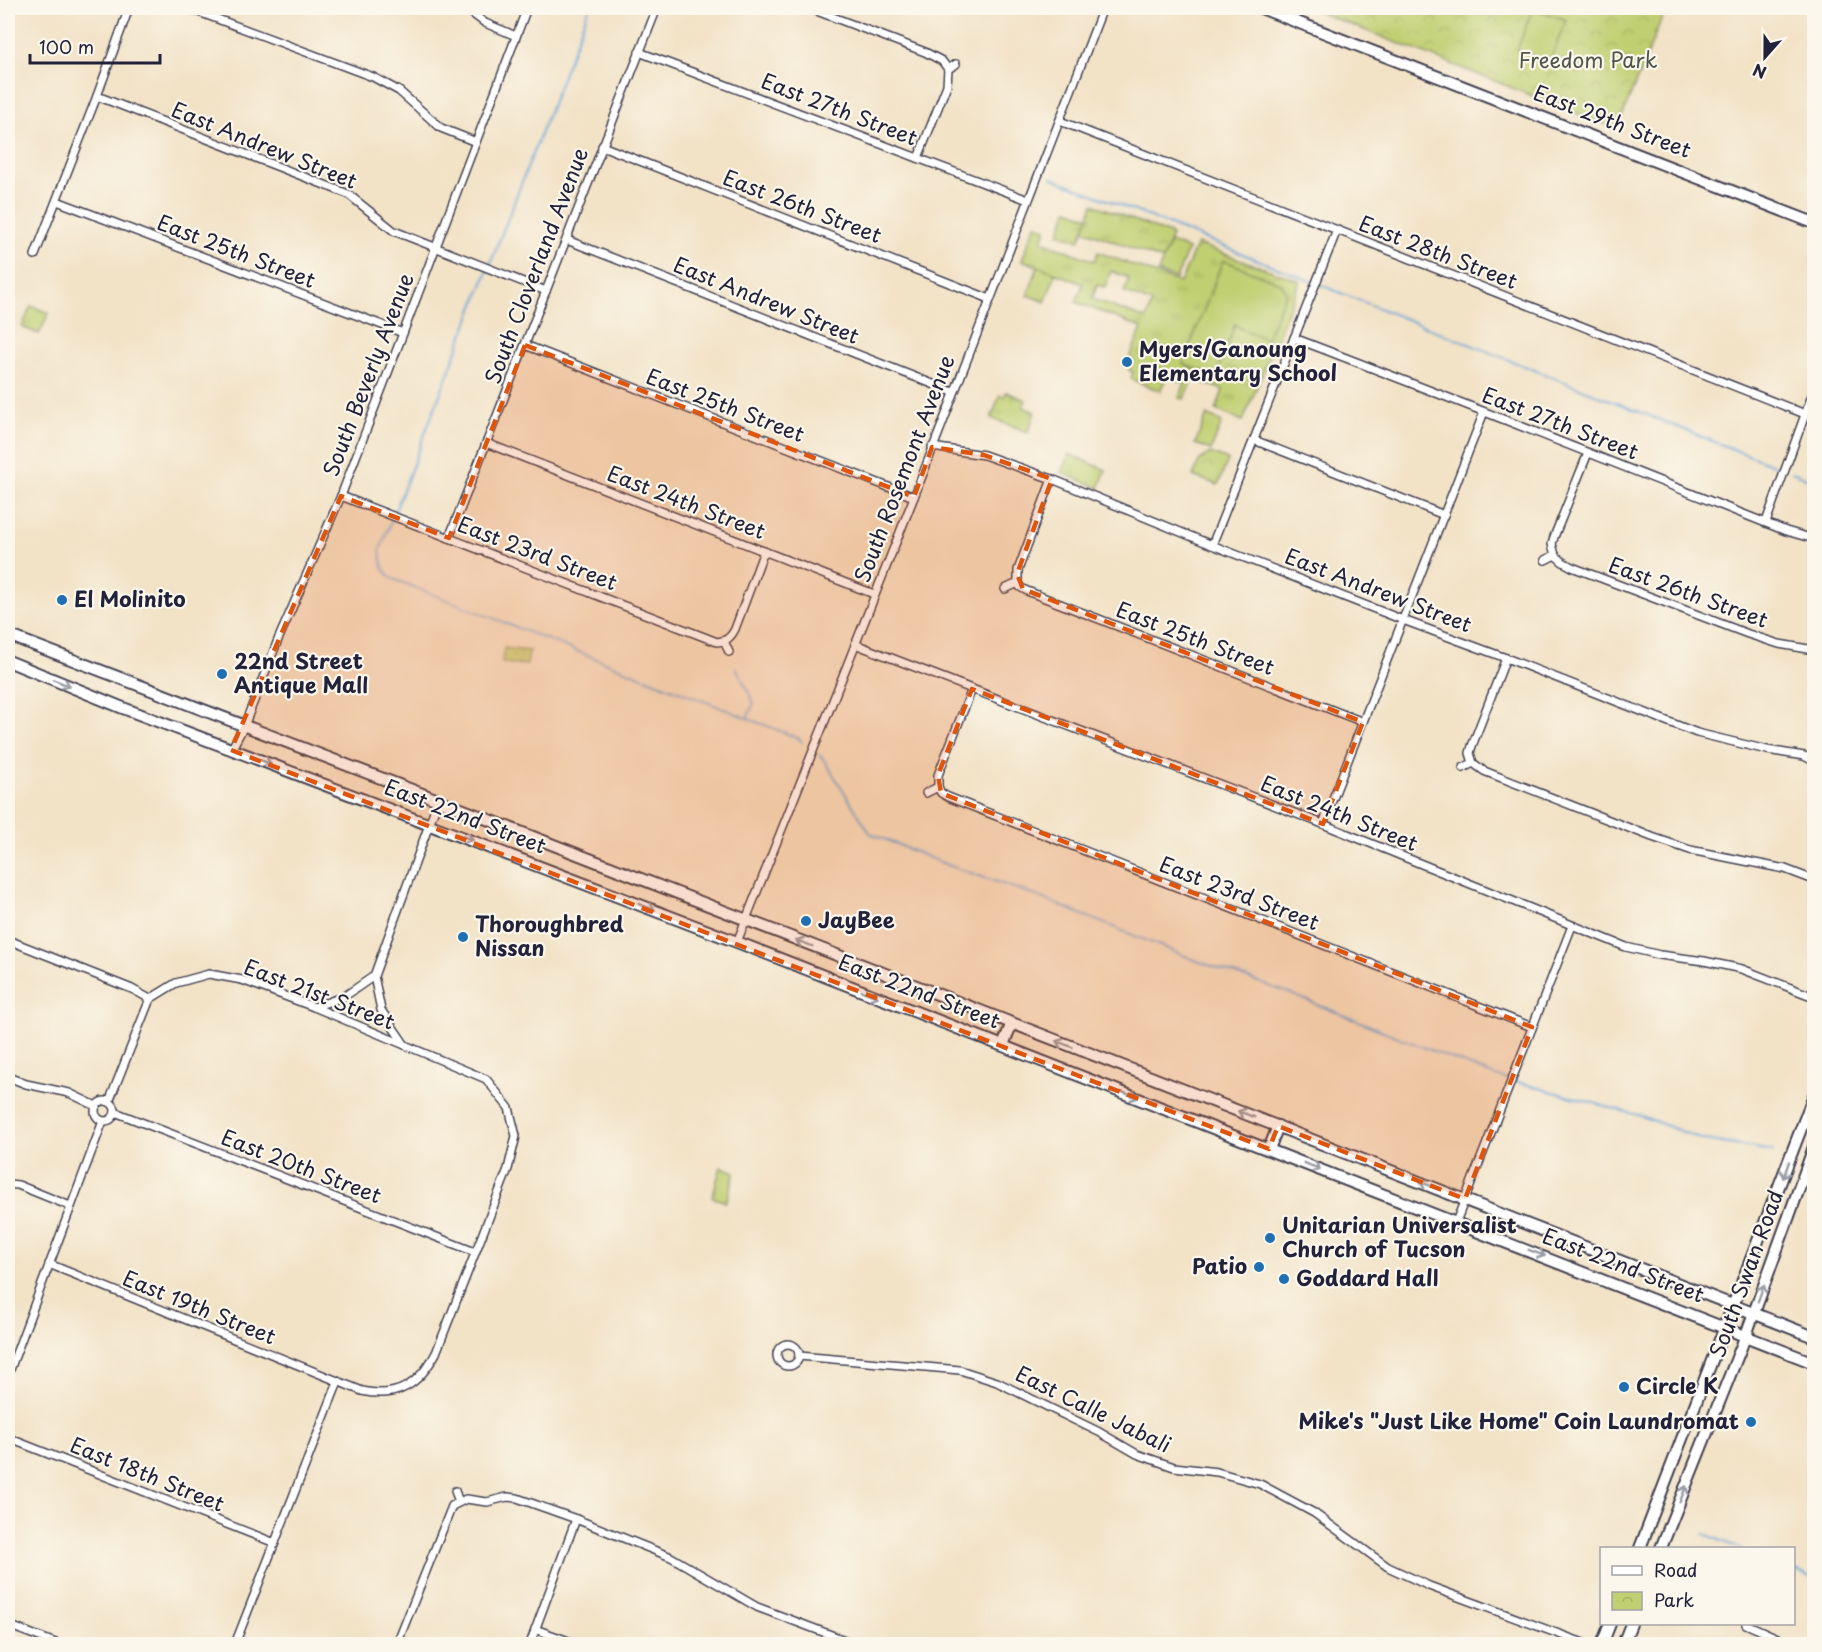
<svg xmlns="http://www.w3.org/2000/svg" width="1822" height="1652" font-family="'Playpen Sans',sans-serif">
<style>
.grass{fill:url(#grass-tufts);stroke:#717856;stroke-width:1.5;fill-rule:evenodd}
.park{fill:url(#park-crowns);stroke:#717856;stroke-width:1.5}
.garden{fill:#c0cf71;stroke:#717856;stroke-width:1.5}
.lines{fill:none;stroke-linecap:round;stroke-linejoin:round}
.stream{stroke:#62a2d5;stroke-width:2}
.street-casing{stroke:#413f50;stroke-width:10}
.secondary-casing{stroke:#413f50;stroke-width:14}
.primary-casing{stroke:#413f50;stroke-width:14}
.street{stroke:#fff;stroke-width:7}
.secondary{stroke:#fff;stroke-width:10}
.primary{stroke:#fff;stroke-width:10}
.oneway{stroke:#9c9ca7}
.marked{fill:#de560e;fill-opacity:0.2;stroke:#de560e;stroke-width:4.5;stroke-dasharray:12 8;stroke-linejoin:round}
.poi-dot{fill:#1f6fb2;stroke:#fbf7ec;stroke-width:2}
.labels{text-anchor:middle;stroke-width:4.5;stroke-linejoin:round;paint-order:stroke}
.park-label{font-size:21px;fill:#51564b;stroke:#fbf7ec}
.street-label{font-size:21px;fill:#22223b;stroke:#fbf7ec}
.poi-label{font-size:21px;font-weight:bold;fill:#22223b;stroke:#fbf7ec;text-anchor:start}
</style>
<defs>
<pattern id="grass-tufts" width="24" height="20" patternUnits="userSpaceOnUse" patternTransform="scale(1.5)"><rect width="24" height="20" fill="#c0cf71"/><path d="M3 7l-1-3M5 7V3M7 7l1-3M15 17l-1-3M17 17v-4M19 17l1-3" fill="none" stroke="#a5b163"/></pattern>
<pattern id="park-crowns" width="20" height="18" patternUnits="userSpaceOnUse" patternTransform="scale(1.5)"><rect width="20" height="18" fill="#c0cf71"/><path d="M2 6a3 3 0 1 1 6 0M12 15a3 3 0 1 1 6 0" fill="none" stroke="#a5b163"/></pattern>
</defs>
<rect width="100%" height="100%" fill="#fbf7ec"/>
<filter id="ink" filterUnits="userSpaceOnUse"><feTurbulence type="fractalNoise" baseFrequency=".0167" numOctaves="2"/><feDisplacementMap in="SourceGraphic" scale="12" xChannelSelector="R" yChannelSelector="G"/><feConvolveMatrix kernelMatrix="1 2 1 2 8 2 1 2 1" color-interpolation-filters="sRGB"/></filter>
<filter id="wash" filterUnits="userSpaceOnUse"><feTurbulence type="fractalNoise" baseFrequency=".008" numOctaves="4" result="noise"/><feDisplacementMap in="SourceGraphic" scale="24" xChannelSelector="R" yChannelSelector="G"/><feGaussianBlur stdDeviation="1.35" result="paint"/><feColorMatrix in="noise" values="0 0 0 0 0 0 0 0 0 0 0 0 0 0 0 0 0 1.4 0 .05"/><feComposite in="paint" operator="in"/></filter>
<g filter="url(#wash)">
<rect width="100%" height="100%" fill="#f2e2c6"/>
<g class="grass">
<path d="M1093,204L1172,235L1163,260L1084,230Z"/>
<path d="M1035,224L1046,229L1042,241L1094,261L1098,252L1180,283L1197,244L1300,281L1243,421L1216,410L1223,390L1193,379L1184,399L1179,398L1185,383L1167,376L1160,391L1131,379L1133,372L1129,370L1132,361L1129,359L1142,328L1076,302L1083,284L1022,260ZM1111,271L1129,278L1124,292L1152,303L1146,319L1092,299L1097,285L1105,287Z"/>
<path d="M31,306L49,313L39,334L22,327Z"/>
<path d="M1006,392L1026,400L1023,407L1035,412L1028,432L991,418L1000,395L1004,397Z"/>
<path d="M1069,454L1106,470L1099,488L1062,473Z"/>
</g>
<g class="park">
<path d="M1308,8H1666L1617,129Z"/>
<path d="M1068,209L1089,217L1079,241L1059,233Z"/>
<path d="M1210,453L1228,460L1218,485L1193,476L1199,461Z"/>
<path d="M504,648L529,651L527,665L502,663Z"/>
</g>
<g class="garden">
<path d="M1533,8L1566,20L1549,63L1517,50Z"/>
<path d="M1170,242L1188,249L1176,279L1158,272Z"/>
<path d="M1223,260L1282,284L1286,293L1266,339L1240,328L1235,324L1216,376L1183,364Z"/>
<path d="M1038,266L1056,273L1045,302L1028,295Z"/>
<path d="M1207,415L1222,422L1211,450L1195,444Z"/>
<path d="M721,1167L735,1172L726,1202L712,1197Z"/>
</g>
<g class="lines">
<g class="stream">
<path d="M589,8L380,550L383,568L391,578L798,738L802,742"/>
<path d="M1052,178L1778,467"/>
<path d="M1792,472L1814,481"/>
<path d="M736,667L754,703L747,718"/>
<path d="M819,755L824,760L870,833L942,863L1026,892L1200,962L1286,992L1495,1076L1641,1116L1704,1140L1773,1151"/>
<path d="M1704,1534L1740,1548"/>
<path d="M1794,1570L1814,1578"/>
</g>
</g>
</g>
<g filter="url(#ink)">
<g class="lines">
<defs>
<g id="street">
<path d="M188,8L373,77L399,91L441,128L476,142"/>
<path d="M465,8L485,23L516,36"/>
<path d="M809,8L925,52L942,61L948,69"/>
<path d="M639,52L1028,200"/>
<path d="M948,69L956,64"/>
<path d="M97,96L348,194L394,231L546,291"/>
<path d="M1060,121L1805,414"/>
<path d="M602,146L990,299"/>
<path d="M918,158L947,85L948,69"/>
<path d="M57,201L403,333"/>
<path d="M567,240L953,392"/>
<path d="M35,255L97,96L129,8"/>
<path d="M1294,338C1459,401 1622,466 1786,531L1814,539"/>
<path d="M525,345L914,497"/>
<path d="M1254,440L1444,515"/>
<path d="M486,443L874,594"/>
<path d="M932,447L984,455L1052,479L1212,545L1403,620L1506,658L1697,733L1767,750L1804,756L1814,761"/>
<path d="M341,496L717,642C727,641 731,637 735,629L764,551"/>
<path d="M1766,522L1814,390"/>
<path d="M449,538L657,8"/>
<path d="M1212,545L1337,230"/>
<path d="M1555,555L1563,562L1572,567L1748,634L1779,644L1814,650"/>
<path d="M1545,560L1555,555L1552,544L1554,537L1588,453"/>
<path d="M1018,583L1020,587L1027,591L1363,722"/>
<path d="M1018,583V570L1052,479"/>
<path d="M1005,589L1018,583"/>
<path d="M724,641L729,652"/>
<path d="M855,644L1323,824L1626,947L1660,955L1704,961L1742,969L1814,997"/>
<path d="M231,750L244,726L278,640L341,496L527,8"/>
<path d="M1473,763L1484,771L1652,837L1690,850L1785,869L1814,880"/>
<path d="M1463,768L1473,763L1470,753L1472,746L1506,658"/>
<path d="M938,787L941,793L948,797L1532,1027"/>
<path d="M938,787V775L972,689"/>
<path d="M926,793L938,787"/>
<path d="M1323,824L1484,412"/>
<path d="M8,940L132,989L150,999"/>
<path d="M737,942L914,497L1103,8"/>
<path d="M374,976L381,1010L405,1045"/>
<path d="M314,1007L345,996L374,976L438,800"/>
<path d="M8,1077L26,1084L69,1093L96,1106"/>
<circle cx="105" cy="1111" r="10"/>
<path d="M109,1102L150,999"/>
<path d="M115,1112L475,1252"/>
<path d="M8,1184L18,1185L70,1206"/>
<path d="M1456,1222L1572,926"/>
<path d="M49,1264L362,1391C398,1399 419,1384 436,1353L508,1169L516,1136L509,1108L486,1079L314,1007L242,980L209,974L176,983L150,999"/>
<circle cx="788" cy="1355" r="11"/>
<path d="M799,1356L960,1370L997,1382L1099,1432L1137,1454L1174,1467L1217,1472L1260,1484L1314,1513L1388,1567L1429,1586L1586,1644"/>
<path d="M8,1375L103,1121"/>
<path d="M8,1438L275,1543"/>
<path d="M455,1491L459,1502"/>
<path d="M1746,1624L1791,1644"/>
<path d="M8,1625L58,1644"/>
<path d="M535,1629L577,1644"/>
<path d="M235,1644L338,1382"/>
<path d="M397,1644L452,1506L466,1499L487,1502L507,1497L517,1498L576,1519L671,1557L757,1607L855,1644"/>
<path d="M530,1644L576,1519"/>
</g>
<path id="secondary" d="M1261,8L1814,223"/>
<g id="primary">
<path d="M8,635L438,800L1274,1125L1814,1337"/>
<path d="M8,661L123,708L737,942L1814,1363"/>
<path d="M1003,1045L1012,1023"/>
<path d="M1269,1149L1278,1126"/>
<path d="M1640,1548L1814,1095"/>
<path d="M1661,1548L1746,1335L1814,1147"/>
<path d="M1602,1644L1610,1624"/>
<path d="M1623,1644L1631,1624"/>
</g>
</defs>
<use href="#street" class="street-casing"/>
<use href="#secondary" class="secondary-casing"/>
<use href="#primary" class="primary-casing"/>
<use href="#street" class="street"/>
<use href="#secondary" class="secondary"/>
<use href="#primary" class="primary"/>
</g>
<defs><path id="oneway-shaft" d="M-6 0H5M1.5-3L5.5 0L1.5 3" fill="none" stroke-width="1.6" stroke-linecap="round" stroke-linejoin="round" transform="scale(1.5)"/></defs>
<g class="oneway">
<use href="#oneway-shaft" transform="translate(62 683) rotate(22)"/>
<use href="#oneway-shaft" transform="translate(263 761) rotate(20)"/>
<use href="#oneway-shaft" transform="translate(465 837) rotate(21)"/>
<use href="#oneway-shaft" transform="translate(647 907) rotate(21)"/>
<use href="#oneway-shaft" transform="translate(804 943) rotate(-159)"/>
<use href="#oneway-shaft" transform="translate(870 994) rotate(21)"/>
<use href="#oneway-shaft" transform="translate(1064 1044) rotate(-159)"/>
<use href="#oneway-shaft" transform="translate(1130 1095) rotate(21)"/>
<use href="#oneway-shaft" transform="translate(1246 1114) rotate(-159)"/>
<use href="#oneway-shaft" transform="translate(1312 1166) rotate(21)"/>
<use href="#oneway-shaft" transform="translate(1786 1170) rotate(110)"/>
<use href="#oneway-shaft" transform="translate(1428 1185) rotate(-159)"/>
<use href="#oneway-shaft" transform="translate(1537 1253) rotate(21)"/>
<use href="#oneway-shaft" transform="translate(1761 1293) rotate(-70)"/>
<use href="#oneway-shaft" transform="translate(1683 1494) rotate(-68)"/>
</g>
</g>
<path class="marked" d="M525,345L914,497L932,447L984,455L1052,479L1017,574L1023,589L1363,722L1323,824L972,689L938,775L941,793L1532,1027L1465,1199L1278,1126L1269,1149L231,750L341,496L449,538Z"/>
<g class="poi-dot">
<circle cx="1127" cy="362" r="6"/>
<circle cx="62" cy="600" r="6"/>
<circle cx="222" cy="674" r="6"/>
<circle cx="806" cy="921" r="6"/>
<circle cx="463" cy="937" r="6"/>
<circle cx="1270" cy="1238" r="6"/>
<circle cx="1259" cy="1267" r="6"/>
<circle cx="1284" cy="1279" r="6"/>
<circle cx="1624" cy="1387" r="6"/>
<circle cx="1751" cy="1422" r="6"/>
</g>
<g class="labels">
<g class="park-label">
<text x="1588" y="68">Freedom Park</text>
</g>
<g class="street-label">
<text transform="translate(839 110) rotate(21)" y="7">East 27th Street</text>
<text transform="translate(1612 122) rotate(21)" y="7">East 29th Street</text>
<text transform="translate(264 146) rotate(22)" y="7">East Andrew Street</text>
<text transform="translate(802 207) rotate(21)" y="7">East 26th Street</text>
<text transform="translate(236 252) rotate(21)" y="7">East 25th Street</text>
<text transform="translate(1438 253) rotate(21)" y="7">East 28th Street</text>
<text transform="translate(537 266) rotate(-69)" y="7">South Cloverland Avenue</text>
<text transform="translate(766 301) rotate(22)" y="7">East Andrew Street</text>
<text transform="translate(369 375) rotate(-69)" y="7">South Beverly Avenue</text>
<text transform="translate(725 406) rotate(21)" y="7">East 25th Street</text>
<text transform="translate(1560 424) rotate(21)" y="7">East 27th Street</text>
<text transform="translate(905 469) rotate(-69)" y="7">South Rosemont Avenue</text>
<text transform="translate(686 503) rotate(21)" y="7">East 24th Street</text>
<text transform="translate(537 554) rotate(21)" y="7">East 23rd Street</text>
<text transform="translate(1378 591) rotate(21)" y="7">East Andrew Street</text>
<text transform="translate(1688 593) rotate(20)" y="7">East 26th Street</text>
<text transform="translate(1195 639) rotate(21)" y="7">East 25th Street</text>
<text transform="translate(1339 814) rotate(22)" y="7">East 24th Street</text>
<text transform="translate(465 817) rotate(21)" y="7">East 22nd Street</text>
<text transform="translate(1239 894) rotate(21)" y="7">East 23rd Street</text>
<text transform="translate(919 992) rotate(21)" y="7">East 22nd Street</text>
<text transform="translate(319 995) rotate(21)" y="7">East 21st Street</text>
<text transform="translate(301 1167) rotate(21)" y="7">East 20th Street</text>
<text transform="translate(1623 1266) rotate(21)" y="7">East 22nd Street</text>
<text transform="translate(1747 1274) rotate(-70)" y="7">South Swan Road</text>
<text transform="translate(199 1308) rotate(22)" y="7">East 19th Street</text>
<text transform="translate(1093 1410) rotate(26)" y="7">East Calle Jabali</text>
<text transform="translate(147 1475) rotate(22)" y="7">East 18th Street</text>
</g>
<g class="poi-label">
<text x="1139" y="357">Myers/Ganoung<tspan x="1139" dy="24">Elementary School</tspan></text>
<text x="74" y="607">El Molinito</text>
<text x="234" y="669">22nd Street<tspan x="234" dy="24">Antique Mall</tspan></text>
<text x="818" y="928">JayBee</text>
<text x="475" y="932">Thoroughbred<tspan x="475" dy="24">Nissan</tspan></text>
<text x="1282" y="1233">Unitarian Universalist<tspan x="1282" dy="24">Church of Tucson</tspan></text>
<text x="1247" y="1274" text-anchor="end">Patio</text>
<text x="1296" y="1286">Goddard Hall</text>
<text x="1636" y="1394">Circle K</text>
<text x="1739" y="1429" text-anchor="end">Mike's "Just Like Home" Coin Laundromat</text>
</g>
</g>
<rect width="1822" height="1652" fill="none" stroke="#fbf7ec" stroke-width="30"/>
<rect x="1600" y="1547" width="195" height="78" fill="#fbf7ec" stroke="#a4a2a5" stroke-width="1.5"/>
<rect x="1612" y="1566" width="30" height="9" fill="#ffffff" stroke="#a4a2a5" stroke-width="1.5"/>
<text x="1654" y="1577" font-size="18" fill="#22223b">Road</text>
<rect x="1612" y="1592" width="30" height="18" fill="url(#park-crowns)" stroke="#a4a2a5" stroke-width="1.5"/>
<text x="1654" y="1607" font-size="18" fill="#22223b">Park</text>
<g transform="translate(1765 57) rotate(201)" stroke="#fbf7ec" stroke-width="4.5" paint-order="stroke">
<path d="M0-4.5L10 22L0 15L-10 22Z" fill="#22223b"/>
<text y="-9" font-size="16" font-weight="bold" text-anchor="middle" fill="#22223b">N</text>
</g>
<path d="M30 54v9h130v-9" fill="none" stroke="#22223b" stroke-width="3"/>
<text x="39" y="54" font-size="18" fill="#22223b" stroke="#fbf7ec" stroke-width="4.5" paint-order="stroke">100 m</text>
</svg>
